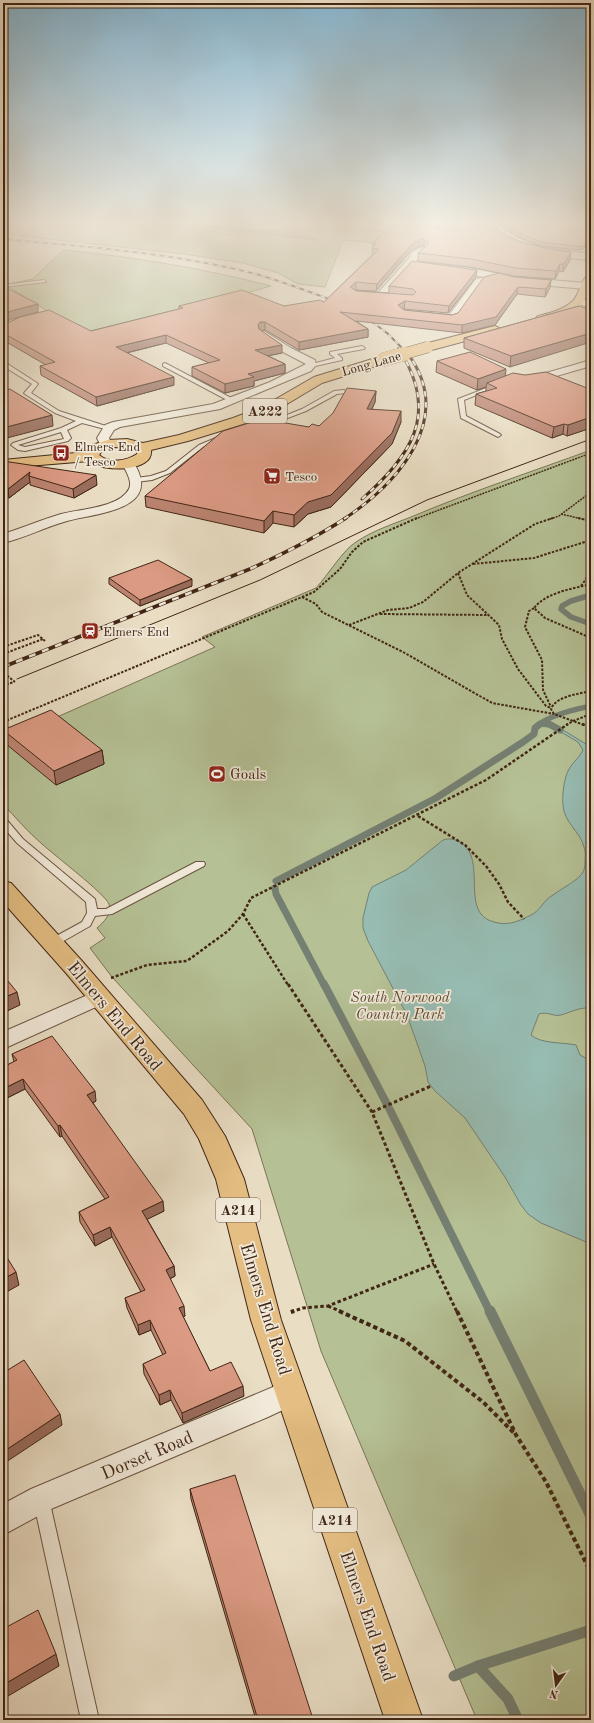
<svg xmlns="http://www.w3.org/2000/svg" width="594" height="1723" font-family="'Old Standard TT',serif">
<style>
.green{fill:#b5c195;stroke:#7b7455}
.water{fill:#97bcb2;stroke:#758073}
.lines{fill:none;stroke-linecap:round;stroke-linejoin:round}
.stream-far4{stroke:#758073;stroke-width:3.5}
.stream-far3{stroke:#758073;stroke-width:5.5}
.stream-far2{stroke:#758073;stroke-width:7}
.stream-far1{stroke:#758073;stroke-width:8}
.stream{stroke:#758073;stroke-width:11}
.service-casing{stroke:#6b5441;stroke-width:2}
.minor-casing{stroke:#6b5441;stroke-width:2}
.tertiary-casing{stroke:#6b5441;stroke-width:2}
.primary-casing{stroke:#412615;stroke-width:2}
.path-far4{stroke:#412615;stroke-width:1.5;stroke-dasharray:2 1;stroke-linecap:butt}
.path-far3{stroke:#412615;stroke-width:2;stroke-dasharray:2.5 1.5;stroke-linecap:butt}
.path-far2{stroke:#412615;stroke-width:2.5;stroke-dasharray:3 2;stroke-linecap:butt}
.path-far1{stroke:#412615;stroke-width:3;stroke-dasharray:3.5 2.5;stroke-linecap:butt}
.path{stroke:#412615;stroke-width:4;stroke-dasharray:4.5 3;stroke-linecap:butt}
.service{fill:#f1e9d9;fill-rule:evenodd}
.minor{fill:#f1e9d9;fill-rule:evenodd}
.tertiary{fill:#f1e9d9;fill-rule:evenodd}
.primary{fill:#e4be82;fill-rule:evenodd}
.tram{stroke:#412615;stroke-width:1}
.rail-far2-casing{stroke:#412615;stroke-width:2}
.rail-far1-casing{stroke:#412615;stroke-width:3}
.rail-casing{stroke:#412615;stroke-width:3.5}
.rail-far2{stroke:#f1e9d9;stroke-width:1.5;stroke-dasharray:4.5;stroke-linecap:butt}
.rail-far1{stroke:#f1e9d9;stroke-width:2;stroke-dasharray:5.5;stroke-linecap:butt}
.rail{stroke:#f1e9d9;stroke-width:2.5;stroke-dasharray:7;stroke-linecap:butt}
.primary-bridge-far1-casing{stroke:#412615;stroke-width:12;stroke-linecap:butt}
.primary-bridge-casing{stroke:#412615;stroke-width:14;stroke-linecap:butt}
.primary-bridge-far1{stroke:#e4be82;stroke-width:11}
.primary-bridge{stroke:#e4be82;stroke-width:14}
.wall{fill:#bc8471;stroke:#412615}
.shaded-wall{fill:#996c5c;stroke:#412615}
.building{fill:#db9a83;stroke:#412615}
.labels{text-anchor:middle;stroke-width:3.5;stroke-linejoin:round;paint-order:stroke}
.far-street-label{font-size:13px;fill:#412615;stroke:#f1e9d9}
.far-poi-label{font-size:13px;fill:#412615;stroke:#f1e9d9;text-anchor:start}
.shield{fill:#f1e9d9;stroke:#766050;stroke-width:1}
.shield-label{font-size:14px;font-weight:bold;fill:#412615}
.poi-label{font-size:15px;fill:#412615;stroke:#f1e9d9;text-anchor:start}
.park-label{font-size:15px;font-style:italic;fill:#5e4d35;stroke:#f1e9d9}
.near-street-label{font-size:18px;fill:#412615;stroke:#f1e9d9}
</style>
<rect width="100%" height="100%" fill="#e9ddc4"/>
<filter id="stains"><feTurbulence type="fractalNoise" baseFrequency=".005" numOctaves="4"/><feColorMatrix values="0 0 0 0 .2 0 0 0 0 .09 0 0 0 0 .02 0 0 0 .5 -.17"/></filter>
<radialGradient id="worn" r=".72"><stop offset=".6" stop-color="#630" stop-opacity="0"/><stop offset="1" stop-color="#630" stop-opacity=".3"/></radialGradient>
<g class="green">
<path d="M43,224H209L212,226L244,231L313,237L298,233L260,231L261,229C271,229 280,231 289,231V228H318V226L397,230L402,245L343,240L325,287L298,284L278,273L243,263L184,254L21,236Z"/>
<path d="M63,250C135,257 201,268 271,286L93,337L76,329L9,287L3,288V285L33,279Z"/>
<path d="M591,450V1720H477L321,1351L252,1129L112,977L90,948L105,938L97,928C104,922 112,914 109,904C104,893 54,855 42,844C28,832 16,818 3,804V741L215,647L202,637L316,588C328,575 343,550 356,542C372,531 393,524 411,517C470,492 531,472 591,450Z"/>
</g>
<path class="water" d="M563,730L591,747V1008C580,1007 571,1012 561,1015C554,1017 547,1011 539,1014L531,1035C541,1044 562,1042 576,1045L580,1055L591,1061V1244L541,1223L528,1214L521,1205L505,1177L465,1118L435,1091L428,1082L425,1066L407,1015L368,941L363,928V918L369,893L372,887L406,870L443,840C450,838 454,839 460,842C489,859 458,913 494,922C507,926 517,922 529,916C541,911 542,901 553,895C561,889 573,883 580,876C584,872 585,868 585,862C585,857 586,852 584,847C580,831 564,823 563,805C562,795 564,778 569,769C573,762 580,757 583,750L578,742L559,731Z"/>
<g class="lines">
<path class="stream-far4" d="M210,224L215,227L316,239"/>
<g class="stream-far3">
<path d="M591,595L571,601L562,606L561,609L571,617L591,624"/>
<path d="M541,724L551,725"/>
<path d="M538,725C553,714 574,710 591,706"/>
</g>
<g class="stream-far2">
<path d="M549,724L560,730"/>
<path d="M276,881L436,798L523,742L534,734L535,728L540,724"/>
<path d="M275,888L276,894L324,985"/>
</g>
<path class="stream-far1" d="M324,984L390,1110L490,1312"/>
<g class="stream">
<path d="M490,1311L591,1516"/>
<path d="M478,1666L508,1699L518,1720"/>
<path d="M454,1676L478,1666L591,1630"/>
</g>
<defs>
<g id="service">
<path d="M170,224L201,226L241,235L239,236L201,228Z"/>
<path d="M3,232L14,234L12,235L3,234Z"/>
<path d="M44,280L46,282L3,287V285Z"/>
<path d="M362,346L365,348L364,349L337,354L342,358V360L311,367L308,365L335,358L330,354V352Z"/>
<path d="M3,361L37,383L38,384L31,393L59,411L112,428L109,430L82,423L67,430L71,438L68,441L25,451L18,450L11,445L13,443L61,428L76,421L55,413L25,394L24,393L32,384L3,366ZM61,432L64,439L25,447L18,445Z"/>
<path d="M165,363L235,400L236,401L231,402L163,366V364Z"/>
<path d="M497,384L502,385L464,400L466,416L500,434L501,435L498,437L461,418L458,399Z"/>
<path d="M344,390L347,392L346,393L337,394L306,411L267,426L262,425L302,409L334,391Z"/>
<path d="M218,437L223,438L203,447L170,473L152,480L136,482L133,480L136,478L151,476L166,471L199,445Z"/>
<path d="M3,818L6,819L23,839L95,899L97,909H106L196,862H204L205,864L204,866L112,914L95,916L90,926L53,947L49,946L48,943L49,940L82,922L87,913L86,902L17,843L3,827Z"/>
<path d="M41,1491L47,1494L49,1499L99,1720H81L33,1499L35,1494Z"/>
</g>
<g id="minor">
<path d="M270,224H362L413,227L417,230L413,233L324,226L260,230L256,227L260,224Z"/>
<path d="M423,247L427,250L422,253L415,262L470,268L514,277L587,283L590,284L591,287L587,289L514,283L498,279L482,283L456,320L432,319L427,316L428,314L449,315L476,279L485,277L411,267L382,299H376L374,297L376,295L409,258C410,252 417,249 423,247Z"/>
<path d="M579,299L591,301V307L576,304L574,302Z"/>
<path d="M264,331L291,348L315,360L316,365L311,371L220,409L120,427L114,430L109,438L112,445L110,448H102L97,438L105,425L113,422L213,404L270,382L306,364L283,352L260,336L259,334L260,332Z"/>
<path d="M591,360V366L529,384L523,381L525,379Z"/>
<path d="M128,459L132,460C166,510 97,513 67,521C45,527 25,538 3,543V534C22,528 41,520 61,514C79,509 119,508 129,489C133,481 125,470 122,463L124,460Z"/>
<path d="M99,990L107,992L110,997L107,1002L3,1049V1032Z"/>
<path d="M292,1379L302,1383L306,1392L302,1401L268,1417L51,1509L3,1535V1504L31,1489Z"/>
</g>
<path id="tertiary" d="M486,224H497L516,237L540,247L591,254V260C557,257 509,254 486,224Z"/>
<g id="primary">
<path d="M591,274V290L581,306L561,316L542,321L538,320L536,318L538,316C550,313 563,310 573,301C580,294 581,276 591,274Z"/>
<path d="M495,326L499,328L501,330L499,332L428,351L424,350L422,347L424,344Z"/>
<path d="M382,356L386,357L388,360L386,363L322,383L272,413L243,424L188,441L151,450C154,473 101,472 89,461L3,468V460L86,452L92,445L108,440L127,439L143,443L179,435L233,418L262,407L314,377ZM115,447L130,448L137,451V454C126,461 110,464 99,455L102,451Z"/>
<path d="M3,881L11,883L82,961L202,1100L225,1136L244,1179L281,1320L423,1720H385L251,1320L216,1179L199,1139L184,1114L66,973L3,902Z"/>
</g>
</defs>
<use href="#service" class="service-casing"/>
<use href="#minor" class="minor-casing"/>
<use href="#tertiary" class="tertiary-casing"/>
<use href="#primary" class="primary-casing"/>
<g class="path-far4">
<path d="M561,514L582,519"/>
<path d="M415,519L591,453"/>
<path d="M550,519L559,516L591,492"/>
</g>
<g class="path-far3">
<path d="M578,518L591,521"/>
<path d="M473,564L534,558L591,540"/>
<path d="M458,573L467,595L499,625L502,639L518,669L546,706L551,708"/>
<path d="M591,584C572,589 547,592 534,608L545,618L591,638"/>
<path d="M581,586L591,572"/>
<path d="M302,597L316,604L322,612L403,652L492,703L554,714"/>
<path d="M534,608L529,611L525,627L542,660L543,690L551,707"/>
<path d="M380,614L488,615"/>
<path d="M349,625L388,610L409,608L423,602L458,573L535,524L553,518"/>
<path d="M3,647L38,635L45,641"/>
<path d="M3,654L43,639"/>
<path d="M4,673L15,682"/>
<path d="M3,681L8,684L14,682"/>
<path d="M3,722L314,592L340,569L352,552L363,542L417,518"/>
<path d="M566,725L573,721L591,714"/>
<path d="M584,725L554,714L551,709C556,696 579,694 591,691"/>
</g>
<g class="path-far2">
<path d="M582,724L591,728"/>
<path d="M418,816L465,845L486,866L499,884L508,902L524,919"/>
<path d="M243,914L288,985"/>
<path d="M111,978L147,965L187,961L228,931L243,914L251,898L486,780L568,724"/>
</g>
<g class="path-far1">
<path d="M288,984L372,1112L434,1264L457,1312"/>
<path d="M372,1112L431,1086"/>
<path d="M328,1306L342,1312"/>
<path d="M291,1312L303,1308L328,1306L434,1264"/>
</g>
<g class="path">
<path d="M339,1311L405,1341L483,1402L514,1433"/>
<path d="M457,1311L516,1435L546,1482L591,1573"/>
<path d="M291,1312L294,1311"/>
</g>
<use href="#service" class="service"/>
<use href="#minor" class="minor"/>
<use href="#tertiary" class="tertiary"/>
<use href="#primary" class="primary"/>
<path class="tram" d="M17,679L260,580L427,500L591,439"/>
<defs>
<g id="rail-far2">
<path d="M3,239C88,247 174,253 256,274C284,282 310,292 337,302"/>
<path d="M367,318L387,333L409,355"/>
<path d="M398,348L402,355"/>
</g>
<g id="rail-far1">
<path d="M362,499C410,456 439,416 402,354"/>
<path d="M344,519C398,483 456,419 408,354"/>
</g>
<path id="rail" d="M3,667L250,569C283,554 315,538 346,518"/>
</defs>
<use href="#rail-far2" class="rail-far2-casing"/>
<use href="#rail-far1" class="rail-far1-casing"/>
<use href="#rail" class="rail-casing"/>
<use href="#rail-far2" class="rail-far2"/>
<use href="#rail-far1" class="rail-far1"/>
<use href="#rail" class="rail"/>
<defs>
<path id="primary-bridge-far1" d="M400,355L428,347"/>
<path id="primary-bridge" d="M382,360L404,354"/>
</defs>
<use href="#primary-bridge-far1" class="primary-bridge-far1-casing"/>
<use href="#primary-bridge" class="primary-bridge-casing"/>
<use href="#primary-bridge-far1" class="primary-bridge-far1"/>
<use href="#primary-bridge" class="primary-bridge"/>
</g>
<g class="wall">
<path d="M398,224H486V226L451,228Z"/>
<path d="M499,224H583L591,232V243L581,250L540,246L517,236Z"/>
<path d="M390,226L507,236L521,242L570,260L564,270L563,272L559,271L555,279L514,276L470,267L418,261V253L425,247L424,246H420L411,251L376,291L356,290H355L389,293V286L476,277L448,313L404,309H403L404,310L452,315L458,313L514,277L551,280L550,287L545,297L517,294L495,325L462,333L356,321L368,329V337L299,350L265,330H261L282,353L268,356L285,364V373L254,381V386L225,393L192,376V367L209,363L166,343L127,353L174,385L97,406L41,375L40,366L46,365L3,340V325L91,331L179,309V306H284L324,302L372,255L373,243Z"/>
<path d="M579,306L510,367L464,348V338Z"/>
<path d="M437,361L505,376L587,388L591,386V428L567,436L563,434L552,438L475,405L476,394L486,391V387L477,390L436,372Z"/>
<path d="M376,391L375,402L372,409L401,422L392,444L331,507L308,514L294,527L273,523L264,533L146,507L145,496L319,426Z"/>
<path d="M3,461L97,485L74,498L30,485V482L9,498L3,497Z"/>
<path d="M109,578L192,586L140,606L109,584Z"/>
<path d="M3,730L102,750L104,764L56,785L6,744Z"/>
<path d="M12,1054L96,1101L93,1103L164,1211L147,1219L174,1266L175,1276L170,1279L185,1316L183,1317L210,1371L244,1396L183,1423L171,1400L160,1405L144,1374L143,1364L163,1355L151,1330L139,1335L127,1308L125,1298L141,1292L112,1237L95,1246L80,1222L79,1212L105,1199L62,1136L60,1137L25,1089L3,1100V1067L14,1062Z"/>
<path d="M190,1489L312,1720H256L191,1499Z"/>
</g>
<g class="shaded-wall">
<path d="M467,224H486V226L451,228V225Z"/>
<path d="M421,239H424V246H420L411,251L376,291L377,284L412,244Z"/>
<path d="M591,239V243L581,250L582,247Z"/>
<path d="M571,252L570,260L563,272V264Z"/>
<path d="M560,264L559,271L555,279L556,271Z"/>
<path d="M477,270L476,277L448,313L449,306Z"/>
<path d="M551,280L550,287L545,297L546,289Z"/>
<path d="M356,282V290L350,295V287Z"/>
<path d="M518,287L517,294L495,325L462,333V325Z"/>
<path d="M405,301L404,309L398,312V305Z"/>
<path d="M38,304V312L12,319L3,323V315L11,311Z"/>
<path d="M260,322H265V330L260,331L258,325Z"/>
<path d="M368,329V337L299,350V342Z"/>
<path d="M591,333V342L510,367L511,356Z"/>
<path d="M166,335V343L117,355L116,347Z"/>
<path d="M282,345V353L255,358V350Z"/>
<path d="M285,364V373L254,381V386L225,393V384L248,374Z"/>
<path d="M506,369L505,380L487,383L486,387L477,390L478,379Z"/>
<path d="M174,377V385L97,406L96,397Z"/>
<path d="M376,391L375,402L367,420V409Z"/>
<path d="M401,411V422L392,444L331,507L308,514L294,527V515Z"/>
<path d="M52,415L53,426L3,439V428Z"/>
<path d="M591,417V428L567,436L568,425Z"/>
<path d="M564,424L563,434L552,438L554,427Z"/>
<path d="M30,472L29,476L30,482L9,498L8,489Z"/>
<path d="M96,475L97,485L74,498L73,489Z"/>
<path d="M273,511V523L264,533V521Z"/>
<path d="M192,579V586L140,606V600Z"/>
<path d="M102,750L104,764L56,785L54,771Z"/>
<path d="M17,992L20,1005L3,1013V998Z"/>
<path d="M23,1079L25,1089L3,1100V1089Z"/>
<path d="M95,1091L96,1101L88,1105L87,1095Z"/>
<path d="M60,1125L62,1136L60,1137L58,1126Z"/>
<path d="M163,1201L164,1211L144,1221L142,1211Z"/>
<path d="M110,1227L112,1237L95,1246L93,1235Z"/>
<path d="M174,1266L175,1276L167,1280L166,1270Z"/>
<path d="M16,1272L19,1285L3,1294V1279Z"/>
<path d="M184,1306L185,1316L180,1318L179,1308Z"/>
<path d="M150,1320L151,1330L139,1335L138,1325Z"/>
<path d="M243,1386L244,1396L183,1423L182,1413Z"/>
<path d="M170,1390L171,1400L160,1405L159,1395Z"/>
<path d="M60,1414L62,1425L3,1464V1452Z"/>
<path d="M56,1654L59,1666L3,1699V1685Z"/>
<path d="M312,1716V1720H307V1718Z"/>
</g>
<g class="building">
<path d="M439,224H467L451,225Z"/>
<path d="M505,224H583L590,228L591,232V239L582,247L541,242L517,232Z"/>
<path d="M390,226L451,230L495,228L507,236L521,242L549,249L571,252L565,262L563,264H560L556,271L515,268L471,259L418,253L429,243L424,239H421L412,244L377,284L356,282L350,287L356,291L413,295L416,292L413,289L389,286L412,261L477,270L449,306L405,301L398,305L404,310L452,315L458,313L484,277L499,273L514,277L551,280L546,289L518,287L496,317L462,325L340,312L368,329L299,342L265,322H260L258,325L259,329L282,345L255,350L285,364L248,374L254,377L225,384L192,367L220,360L166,335L116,347L174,377L96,397L40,366L55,362L3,333V325L20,317L49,310L91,331L183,308L179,306L242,290L284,306L320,300L324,302L379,249L372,248L376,244L373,243Z"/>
<path d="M3,286L38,304L11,311L3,315Z"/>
<path d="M579,306L591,310V333L511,356L464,338Z"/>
<path d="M470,352L506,369L478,379L437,361Z"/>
<path d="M546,372L587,388L591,386V417L568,425L564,424L554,427L476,394L497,388L487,383L513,373L525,375Z"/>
<path d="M347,388L376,391L367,409L401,411L392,433L331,495L308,502L294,515L273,511L264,521L145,496L223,431L262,419L309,427L312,424L319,426L333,413Z"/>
<path d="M10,389L52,415L3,428V391Z"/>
<path d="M3,461L96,475L73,489L29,476L30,472L8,489L3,488Z"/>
<path d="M158,560L192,579L140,600L109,578Z"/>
<path d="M51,710L102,750L54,771L3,730Z"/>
<path d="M3,975L17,992L3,998Z"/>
<path d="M52,1036L95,1091L87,1095L163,1201L142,1211L174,1266L166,1270L184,1306L179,1308L210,1371L231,1362L243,1386L182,1413L170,1390L159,1395L143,1364L166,1353L150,1320L138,1325L125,1298L145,1290L110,1227L93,1235L79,1212L109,1197L60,1125L58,1126L23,1079L3,1089V1067L17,1060L12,1054Z"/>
<path d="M3,1251L16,1272L3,1279Z"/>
<path d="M24,1360L60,1414L3,1452V1373Z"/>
<path d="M235,1475L312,1716L307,1718V1720H258L190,1489Z"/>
<path d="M38,1610L56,1654L3,1685V1629Z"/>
</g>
<linearGradient id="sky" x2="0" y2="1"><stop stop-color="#87b7d2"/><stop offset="0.48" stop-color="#f5f0e4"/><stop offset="1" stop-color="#f5f0e4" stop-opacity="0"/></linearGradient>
<rect width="594" height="465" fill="url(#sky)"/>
<defs>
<symbol id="bus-square" viewBox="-11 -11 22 22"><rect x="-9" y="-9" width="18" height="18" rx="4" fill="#8f2418" stroke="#f1e9d9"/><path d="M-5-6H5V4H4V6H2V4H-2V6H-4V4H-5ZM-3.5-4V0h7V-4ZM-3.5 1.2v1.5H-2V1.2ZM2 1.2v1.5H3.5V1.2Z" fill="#fff"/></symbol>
<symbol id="supermarket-square" viewBox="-11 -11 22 22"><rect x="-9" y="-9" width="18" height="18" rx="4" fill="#8f2418" stroke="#f1e9d9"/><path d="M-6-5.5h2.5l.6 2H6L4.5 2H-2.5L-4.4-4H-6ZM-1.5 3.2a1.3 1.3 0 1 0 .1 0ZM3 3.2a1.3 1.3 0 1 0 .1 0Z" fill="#fff"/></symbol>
<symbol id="station-square" viewBox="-11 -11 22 22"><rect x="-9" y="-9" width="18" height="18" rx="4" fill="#8f2418" stroke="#f1e9d9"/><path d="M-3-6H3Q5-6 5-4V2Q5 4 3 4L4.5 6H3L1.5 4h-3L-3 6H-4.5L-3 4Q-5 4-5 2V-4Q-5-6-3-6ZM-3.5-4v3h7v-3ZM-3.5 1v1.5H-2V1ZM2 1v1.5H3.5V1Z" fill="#fff"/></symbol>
<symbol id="stadium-square" viewBox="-11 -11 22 22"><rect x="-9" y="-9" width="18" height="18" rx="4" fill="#8f2418" stroke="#f1e9d9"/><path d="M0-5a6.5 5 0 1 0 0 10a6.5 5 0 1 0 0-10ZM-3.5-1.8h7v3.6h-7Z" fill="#fff"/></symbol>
</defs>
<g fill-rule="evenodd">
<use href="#bus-square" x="51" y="443" width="20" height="20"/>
<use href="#supermarket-square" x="262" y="466" width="20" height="20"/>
<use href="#station-square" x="80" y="621" width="20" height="20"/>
<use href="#stadium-square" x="207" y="764" width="20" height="20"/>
</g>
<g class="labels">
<g class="far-street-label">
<text transform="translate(371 363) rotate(-16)" y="5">Long Lane</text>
</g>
<g class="far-poi-label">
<text x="74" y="451">Elmers End<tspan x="74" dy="15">/ Tesco</tspan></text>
<text x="285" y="481">Tesco</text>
<text x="103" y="636">Elmers End</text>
</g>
<g class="shield">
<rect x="243" y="399" width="44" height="24" rx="3"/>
<rect x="216" y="1198" width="44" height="24" rx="3"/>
<rect x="313" y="1508" width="44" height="24" rx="3"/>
</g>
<g class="shield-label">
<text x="265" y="416">A222</text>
<text x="238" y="1215">A214</text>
<text x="335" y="1525">A214</text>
</g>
<g class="poi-label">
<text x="230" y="779">Goals</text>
</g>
<g class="park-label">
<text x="400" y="1002">South Norwood<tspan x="400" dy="17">Country Park</tspan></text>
</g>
<g class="near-street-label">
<text transform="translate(115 1016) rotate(50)" y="6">Elmers End Road</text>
<text transform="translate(266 1309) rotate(73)" y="6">Elmers End Road</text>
<text transform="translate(147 1455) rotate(-23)" y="6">Dorset Road</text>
<text transform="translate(368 1616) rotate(71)" y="6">Elmers End Road</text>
</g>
</g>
<rect width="594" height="1723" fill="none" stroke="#e9ddc4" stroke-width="16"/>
<rect x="4" y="4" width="586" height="1715" fill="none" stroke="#412615" stroke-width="2"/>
<rect x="8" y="8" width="578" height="1707" fill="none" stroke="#412615"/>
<g transform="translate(556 1685) rotate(194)" stroke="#f1e9d9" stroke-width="3" paint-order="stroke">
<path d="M0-3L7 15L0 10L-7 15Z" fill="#412615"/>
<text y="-6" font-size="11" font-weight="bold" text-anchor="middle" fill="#412615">N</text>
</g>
<rect width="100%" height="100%" filter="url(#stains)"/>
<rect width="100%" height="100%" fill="url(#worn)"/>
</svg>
